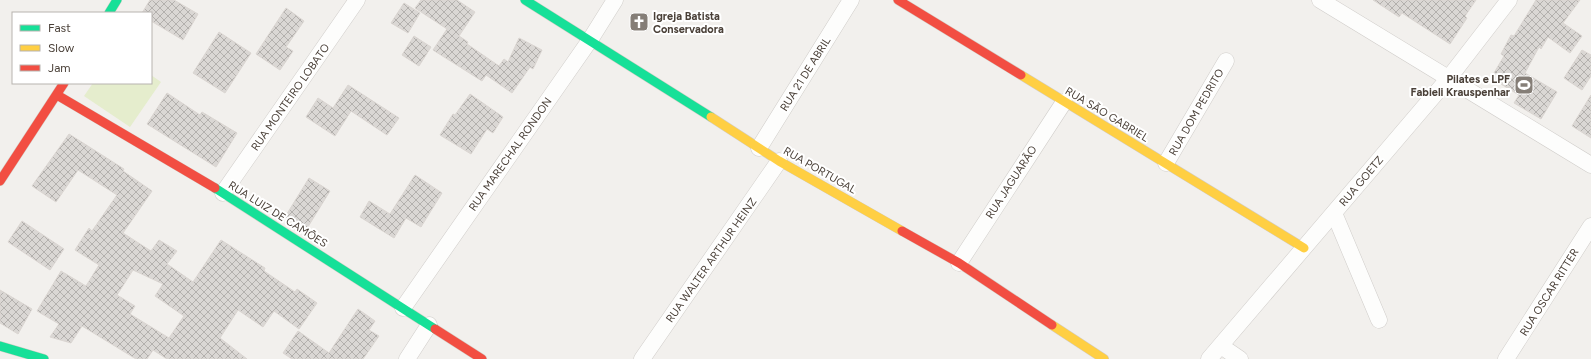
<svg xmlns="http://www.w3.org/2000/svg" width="1591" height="359" font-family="Figtree,sans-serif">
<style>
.garden{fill:#e5edcd}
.building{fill:url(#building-cross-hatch);stroke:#dbd6d2;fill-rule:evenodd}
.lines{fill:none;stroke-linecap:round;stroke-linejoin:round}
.street-casing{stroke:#d0cdca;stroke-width:17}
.fast-casing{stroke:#d3cdc5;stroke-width:10}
.slow-casing{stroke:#d3cdc5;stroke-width:10}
.jam-casing{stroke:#d3cdc5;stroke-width:10}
.street{stroke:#fdfdfc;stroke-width:16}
.fast{stroke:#16e098;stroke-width:9}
.slow{stroke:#ffcf43;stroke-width:9}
.jam{stroke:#f24e42;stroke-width:9}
.labels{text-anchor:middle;stroke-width:4;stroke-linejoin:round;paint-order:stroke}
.poi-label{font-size:11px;font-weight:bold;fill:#4a4038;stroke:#fff;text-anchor:start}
.street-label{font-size:11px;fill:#4a4038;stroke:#fff}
</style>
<defs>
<pattern id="building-cross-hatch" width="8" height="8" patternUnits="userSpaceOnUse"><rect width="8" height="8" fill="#dad7d4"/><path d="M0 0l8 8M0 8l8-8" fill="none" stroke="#b3b0ad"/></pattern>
</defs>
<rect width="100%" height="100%" fill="#f2f0ed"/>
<path class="garden" d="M151,75L161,82L130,127L84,96L93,83H151Z"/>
<g class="building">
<path d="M150,0H174L198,14L183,40L151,21V13H142Z"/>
<path d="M421,0H457L475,12L459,36L468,42L467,44L499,66L504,59L508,62L519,38L542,50L533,69L530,67L512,93L486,75L482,81L433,50L447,29L415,8Z"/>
<path d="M1373,0H1476L1465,16L1467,18L1450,44L1402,13L1399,17Z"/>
<path d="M1536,0H1580L1563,23L1582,36L1570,53L1548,37L1541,49L1539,47L1525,73L1557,92L1541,119L1514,103L1519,95L1491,78L1504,56L1501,54L1511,35L1514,36Z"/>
<path d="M404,3L420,13L408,33L391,23Z"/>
<path d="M286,8L304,21L286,47L293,51L280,70L256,54Z"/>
<path d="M219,32L251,53L225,93L193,73Z"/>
<path d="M414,36L431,47L419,66L402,55Z"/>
<path d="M1582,50L1591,55V76L1582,90L1564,78Z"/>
<path d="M348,85L399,118L387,135L351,111L335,136L306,117L318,98L333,108Z"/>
<path d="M167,93L200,115L202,112L237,133L216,167L147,124Z"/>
<path d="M470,94L503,117L493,133L487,129L471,154L440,135L453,114L455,115Z"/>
<path d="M1591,95V138L1572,126Z"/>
<path d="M69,134L124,169L123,171L152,191L123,233L151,251L159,240L177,251L167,264L193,282L221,240L265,268L264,271L295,292L297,289L317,303L299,329L274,311L263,327L238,310L220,338L247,359H167L153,350L147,359H136L82,326L71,343L50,337L59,324L37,311L61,271L86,286L99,265L75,250L89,228L92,231L117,195L78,170L56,202L32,186ZM133,270L163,284L155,296L184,316L169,338L130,314L135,306L117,295Z"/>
<path d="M415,175L442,193L421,227L406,218L394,238L360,217L369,201L390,214Z"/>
<path d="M309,178L330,191L306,230L285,217Z"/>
<path d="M22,221L64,249L50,270L8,242Z"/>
<path d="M0,290L32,309L18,334L0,323Z"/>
<path d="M358,309L375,321L369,330L379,336L363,359H292L283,353L298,331L329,353Z"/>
</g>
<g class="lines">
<defs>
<g id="street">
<path d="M1320,0L1591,165"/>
<path d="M759,148L851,0"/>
<path d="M1166,163L1226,61"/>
<path d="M223,193L357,0"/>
<path d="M1334,213L1379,320"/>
<path d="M959,263L1064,102"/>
<path d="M403,308L590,40L615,0"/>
<path d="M1221,346L1240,359"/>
<path d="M407,359L429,325"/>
<path d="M642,359L779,161"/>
<path d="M1209,359L1448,79L1509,0"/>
<path d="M1506,359L1591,226"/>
</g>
<g id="fast">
<path d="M525,0L711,117"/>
<path d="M109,13L117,0"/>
<path d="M215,188L435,329"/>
<path d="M0,346L44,359"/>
</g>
<g id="slow">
<path d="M1021,75L1304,248"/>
<path d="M711,117L779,161L902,231"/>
<path d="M1052,325L1104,359"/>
</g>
<g id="jam">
<path d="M898,0L1021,75"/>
<path d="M57,95L215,188"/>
<path d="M0,181L64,83"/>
<path d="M902,231L959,263L1052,325"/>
<path d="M435,329L482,359"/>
</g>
</defs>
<use href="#street" class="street-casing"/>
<use href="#fast" class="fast-casing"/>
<use href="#slow" class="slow-casing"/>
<use href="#jam" class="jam-casing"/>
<use href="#street" class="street"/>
<use href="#fast" class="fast"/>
<use href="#slow" class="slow"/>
<use href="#jam" class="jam"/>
</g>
<defs>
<symbol id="church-square" viewBox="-11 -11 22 22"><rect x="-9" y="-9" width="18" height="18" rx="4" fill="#857e77" stroke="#fff"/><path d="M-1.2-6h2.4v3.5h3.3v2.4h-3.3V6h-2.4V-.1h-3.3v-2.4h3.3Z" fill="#fff"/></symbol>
<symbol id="stadium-square" viewBox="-11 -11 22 22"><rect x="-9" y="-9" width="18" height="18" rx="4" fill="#857e77" stroke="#fff"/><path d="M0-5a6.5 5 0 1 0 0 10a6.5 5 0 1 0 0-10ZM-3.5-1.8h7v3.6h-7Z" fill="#fff"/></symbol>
</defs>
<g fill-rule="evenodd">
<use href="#church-square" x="628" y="11" width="22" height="22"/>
<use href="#stadium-square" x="1513" y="74" width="22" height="22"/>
</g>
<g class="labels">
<g class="poi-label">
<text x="653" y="20">Igreja Batista<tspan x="653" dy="13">Conservadora</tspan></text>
<text x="1510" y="83" text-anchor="end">Pilates e LPF<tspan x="1510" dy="13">Fabieli Krauspenhar</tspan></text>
</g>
<g class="street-label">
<text transform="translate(805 74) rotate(-58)" y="4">RUA 21 DE ABRIL</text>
<text transform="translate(290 97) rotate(-55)" y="4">RUA MONTEIRO LOBATO</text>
<text transform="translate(1196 112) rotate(-60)" y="4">RUA DOM PEDRITO</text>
<text transform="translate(1107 114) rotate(31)" y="4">RUA SÃO GABRIEL</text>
<text transform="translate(510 154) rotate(-55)" y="4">RUA MARECHAL RONDON</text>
<text transform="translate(820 170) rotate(30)" y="4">RUA PORTUGAL</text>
<text transform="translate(1361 181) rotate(-50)" y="4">RUA GOETZ</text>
<text transform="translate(1011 182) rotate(-57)" y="4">RUA JAGUARÃO</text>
<text transform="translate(278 214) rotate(32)" y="4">RUA LUIZ DE CAMÕES</text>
<text transform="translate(711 260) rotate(-55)" y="4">RUA WALTER ARTHUR HEINZ</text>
<text transform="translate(1549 292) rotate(-58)" y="4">RUA OSCAR RITTER</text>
</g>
</g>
<rect x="12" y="12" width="140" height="72" fill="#ffffff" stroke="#b7b3af"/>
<rect x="20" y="25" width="20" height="6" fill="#16e098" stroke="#b7b3af"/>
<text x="48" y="32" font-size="12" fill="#4a4038">Fast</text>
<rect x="20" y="45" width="20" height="6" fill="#ffcf43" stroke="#b7b3af"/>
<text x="48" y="52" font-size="12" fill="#4a4038">Slow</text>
<rect x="20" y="65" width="20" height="6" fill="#f24e42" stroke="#b7b3af"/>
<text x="48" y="72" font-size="12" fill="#4a4038">Jam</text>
</svg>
